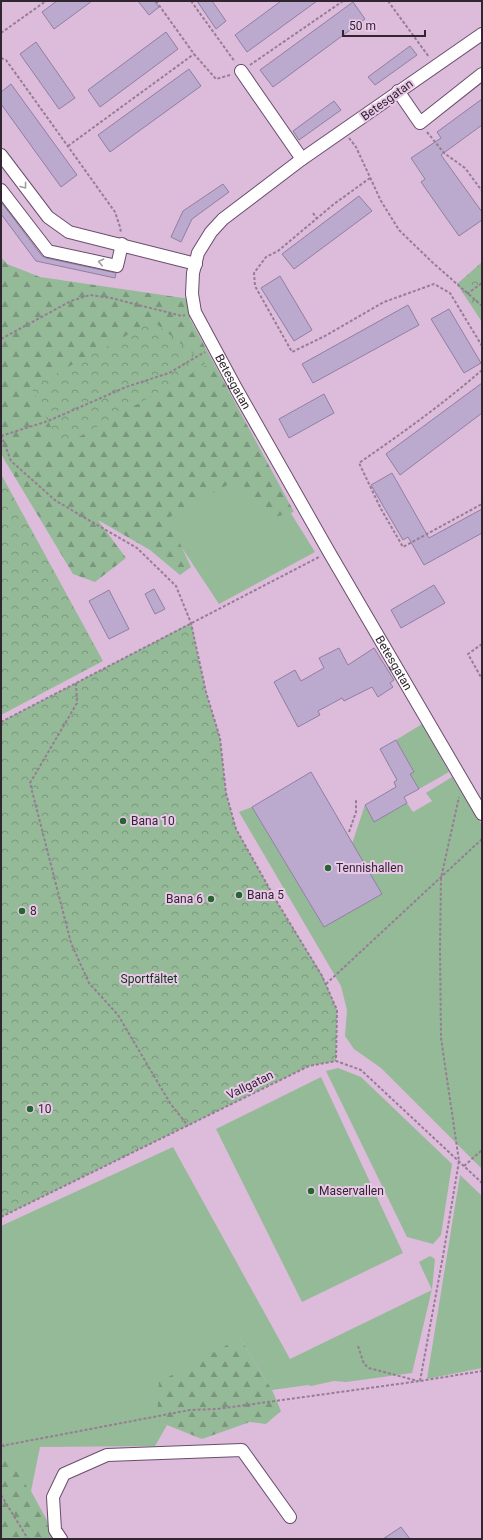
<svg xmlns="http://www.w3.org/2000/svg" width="483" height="1540" font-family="Roboto,sans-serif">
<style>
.grass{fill:#95ba98}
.forest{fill:url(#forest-firs)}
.park{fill:url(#park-crowns)}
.building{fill:#bba9ce;stroke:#917fa3}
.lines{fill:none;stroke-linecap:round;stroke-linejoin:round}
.minor-casing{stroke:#6a4e6a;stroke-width:14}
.path{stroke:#967d95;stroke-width:2;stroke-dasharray:3 2;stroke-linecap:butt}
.minor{stroke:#fff;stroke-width:12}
.oneway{stroke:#a29da2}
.poi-dot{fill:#246630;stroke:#e9c8e8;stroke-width:1.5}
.labels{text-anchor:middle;stroke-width:4;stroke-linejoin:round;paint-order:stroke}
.street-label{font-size:12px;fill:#312531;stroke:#e9c8e8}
.poi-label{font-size:12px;fill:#312531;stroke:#e9c8e8;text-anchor:start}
.park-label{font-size:12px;fill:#0d3716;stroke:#e9c8e8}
</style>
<defs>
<pattern id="forest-firs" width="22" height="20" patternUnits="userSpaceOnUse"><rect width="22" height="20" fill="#95ba98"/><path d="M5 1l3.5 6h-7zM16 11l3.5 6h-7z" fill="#7a977d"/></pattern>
<pattern id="park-crowns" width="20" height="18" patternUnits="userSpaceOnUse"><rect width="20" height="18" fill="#95ba98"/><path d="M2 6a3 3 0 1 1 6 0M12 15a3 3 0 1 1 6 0" fill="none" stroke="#7a977d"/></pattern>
</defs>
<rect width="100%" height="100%" fill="#dcbbdb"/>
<g class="grass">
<path d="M259,462L315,552L219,604L161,516Z"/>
<path d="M422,724L449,772L419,789L410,774L414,772L396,740Z"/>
<path d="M452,777L482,825V1169L381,1068L354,1049L345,1036L347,1010L341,986L239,812L252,807L324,927L365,805L374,821L407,803L413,812L432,801L426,793Z"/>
<path d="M338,1068L361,1077L452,1164L441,1235L433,1244L407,1237L326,1071Z"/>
<path d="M321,1077L403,1253L302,1302L216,1129Z"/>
<path d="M173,1147L290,1359L432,1290L419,1262L430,1256L435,1259L432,1289L412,1373L346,1382L334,1381L311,1386L308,1385L272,1390L240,1338L157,1420L167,1425L155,1446L40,1447L31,1491L57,1539H1V1226Z"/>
<path d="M460,1175L482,1196V1368L427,1379Z"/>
</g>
<g class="forest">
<path d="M1,257L7,264L40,277L190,299V319L294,512L271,518L238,479L168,518L191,567L180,575L150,550L98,520L126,558L95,582L73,574L1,454Z"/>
<path d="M240,1338L272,1390L281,1411L266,1424L250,1422L202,1439L157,1421L159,1382Z"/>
<path d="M1,1439L55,1539H8L1,1529Z"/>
</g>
<g class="park">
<path d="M482,262V322L457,284Z"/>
<path d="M153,321L207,365L61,447L31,387Z"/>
<path d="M1,474L103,661L1,715Z"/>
<path d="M191,623L206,692L220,738L226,793L236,829L277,902L322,975L337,1010L336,1061L309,1066L1,1217V722Z"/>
</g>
<g class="building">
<path d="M57,1H92L54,29L42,12Z"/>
<path d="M138,1H154L159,7L149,15Z"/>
<path d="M197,1H212L226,21L216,29Z"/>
<path d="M281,1H317L247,52L235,35Z"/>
<path d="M353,2L365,19L273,87L260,70Z"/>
<path d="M166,32L178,49L100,107L88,90Z"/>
<path d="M36,42L75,98L59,109L20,54Z"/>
<path d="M410,46L417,55L375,85L368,77Z"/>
<path d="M189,69L201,86L110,152L98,135Z"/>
<path d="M11,84L77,175L61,187L1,104V92Z"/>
<path d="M482,99V125L441,155L482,212V220L459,236L421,182L425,179L411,158L441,138L437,132Z"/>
<path d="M334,101L341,110L299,140L293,131Z"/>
<path d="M223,184L229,192L192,219L181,242L171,237L183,211Z"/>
<path d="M359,196L372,211L294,269L282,254Z"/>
<path d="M1,202L42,256L46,258L116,273L115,278L36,261L1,214Z"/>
<path d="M280,276L312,330L294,341L261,288Z"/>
<path d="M408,305L419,325L313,383L302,364Z"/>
<path d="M449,309L481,363L464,373L431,319Z"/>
<path d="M482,383V413L400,475L386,454Z"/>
<path d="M324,394L334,413L289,438L279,419Z"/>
<path d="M392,473L429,538L482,509V533L424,565L408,537L403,540L371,485Z"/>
<path d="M434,585L445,603L401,628L391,610Z"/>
<path d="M154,589L165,609L155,614L145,594Z"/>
<path d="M109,590L129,629L109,639L89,601Z"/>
<path d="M339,648L348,665L374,648L394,680L390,683L393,687L378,697L372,687L344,701L342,698L318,711L320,715L298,727L274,682L295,670L301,681L324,668L319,658Z"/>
<path d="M396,740L414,772L410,774L419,789L404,797L407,803L374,822L365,805L396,787L394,782L397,780L380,749Z"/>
<path d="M311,772L382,894L324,927L252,807Z"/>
<path d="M401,1527L410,1539H383Z"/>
</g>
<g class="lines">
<defs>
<g id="minor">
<path id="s1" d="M482,34L302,159L223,219L211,232L198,253L193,273L192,294L195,312L237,390L329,552L482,814"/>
<path d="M241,71L302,159"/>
<path d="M398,91L420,123L482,74"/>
<path d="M1,155L48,217L69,232L196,264"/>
<path d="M1,190L48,251L117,266L122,244"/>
<path d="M61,1539L55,1530L53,1497L64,1474L107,1455L242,1450L290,1517"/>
</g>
</defs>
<use href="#minor" class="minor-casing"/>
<g class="path">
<path d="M156,1L194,54L216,79L230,75"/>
<path d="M191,1L235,62"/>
<path d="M388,1L429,57"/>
<path d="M1,33L46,1"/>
<path d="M1,58L6,60L115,212L120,227L121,233"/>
<path d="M250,65L343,1"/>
<path d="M427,132L444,153L465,168L482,191"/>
<path d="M349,138L356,147L381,201L399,230L432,262L482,306"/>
<path d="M68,146L194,54"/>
<path d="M370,178L334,204L278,251L266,257L254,273L255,286L292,352L325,336L384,302L434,284L450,293L482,346"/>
<path d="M313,213L317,219"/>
<path d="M467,294L482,283"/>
<path d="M1,339L71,301L90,295L111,298L182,316L185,315"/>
<path d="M482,370C443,404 401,434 359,463L381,509L403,547L482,504"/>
<path d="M1,435L11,461L56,501L137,548L176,586L191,623L206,692L220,738L226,793L236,829L277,902L322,976L337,1010L336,1061"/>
<path d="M1,436L48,421L126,387L169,373L205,352"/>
<path d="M482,644L468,654L482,679"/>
<path d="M76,683L77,703L30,783L71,943L89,983L118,1015L170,1103L188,1126"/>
<path d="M1,722L319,557"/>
<path d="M349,832L356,812V800"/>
<path d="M326,984L482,839"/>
<path d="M464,1166L482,1150"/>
<path d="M1,1217L309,1066L336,1061L361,1070L482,1183"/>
<path d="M358,1346L364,1364L369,1368L418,1381"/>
<path d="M420,1381L443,1256L459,1161L441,1038L440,949L441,878L459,797"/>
<path d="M1,1446L190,1410L217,1409L420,1381L482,1371"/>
<path d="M1,1495L28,1539"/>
</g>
<use href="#minor" class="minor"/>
</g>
<defs><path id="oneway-chevron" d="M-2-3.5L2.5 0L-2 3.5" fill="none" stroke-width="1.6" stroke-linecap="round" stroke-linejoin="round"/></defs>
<g class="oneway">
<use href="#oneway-chevron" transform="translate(24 186) rotate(53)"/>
<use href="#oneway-chevron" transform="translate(101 262) rotate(-167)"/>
</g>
<g class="poi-dot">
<circle cx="123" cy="821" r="4"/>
<circle cx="328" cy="868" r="4"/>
<circle cx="239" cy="895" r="4"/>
<circle cx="211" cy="899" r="4"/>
<circle cx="22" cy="911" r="4"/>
<circle cx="30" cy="1109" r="4"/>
<circle cx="311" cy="1191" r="4"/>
</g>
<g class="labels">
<g class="street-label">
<text transform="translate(387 100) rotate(-36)" y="4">Betesgatan</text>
<text dy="4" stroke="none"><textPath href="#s1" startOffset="500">Betesgatan</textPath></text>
<text dy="4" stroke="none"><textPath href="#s1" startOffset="824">Betesgatan</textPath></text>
<text transform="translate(250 1085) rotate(-26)" y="4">Vallgatan</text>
</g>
<g class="poi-label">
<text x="131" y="825">Bana 10</text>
<text x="336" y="872">Tennishallen</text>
<text x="247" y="899">Bana 5</text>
<text x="203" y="903" text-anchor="end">Bana 6</text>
<text x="30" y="915">8</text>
<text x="38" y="1113">10</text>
<text x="319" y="1195">Maservallen</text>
</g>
<g class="park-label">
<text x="149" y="983">Sportfältet</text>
</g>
</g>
<rect width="483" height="1540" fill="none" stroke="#312531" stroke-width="4"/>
<path d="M343 30v6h82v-6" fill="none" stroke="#312531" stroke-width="2"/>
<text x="349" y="30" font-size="12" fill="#312531" stroke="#e9c8e8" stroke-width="3" paint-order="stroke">50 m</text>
</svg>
